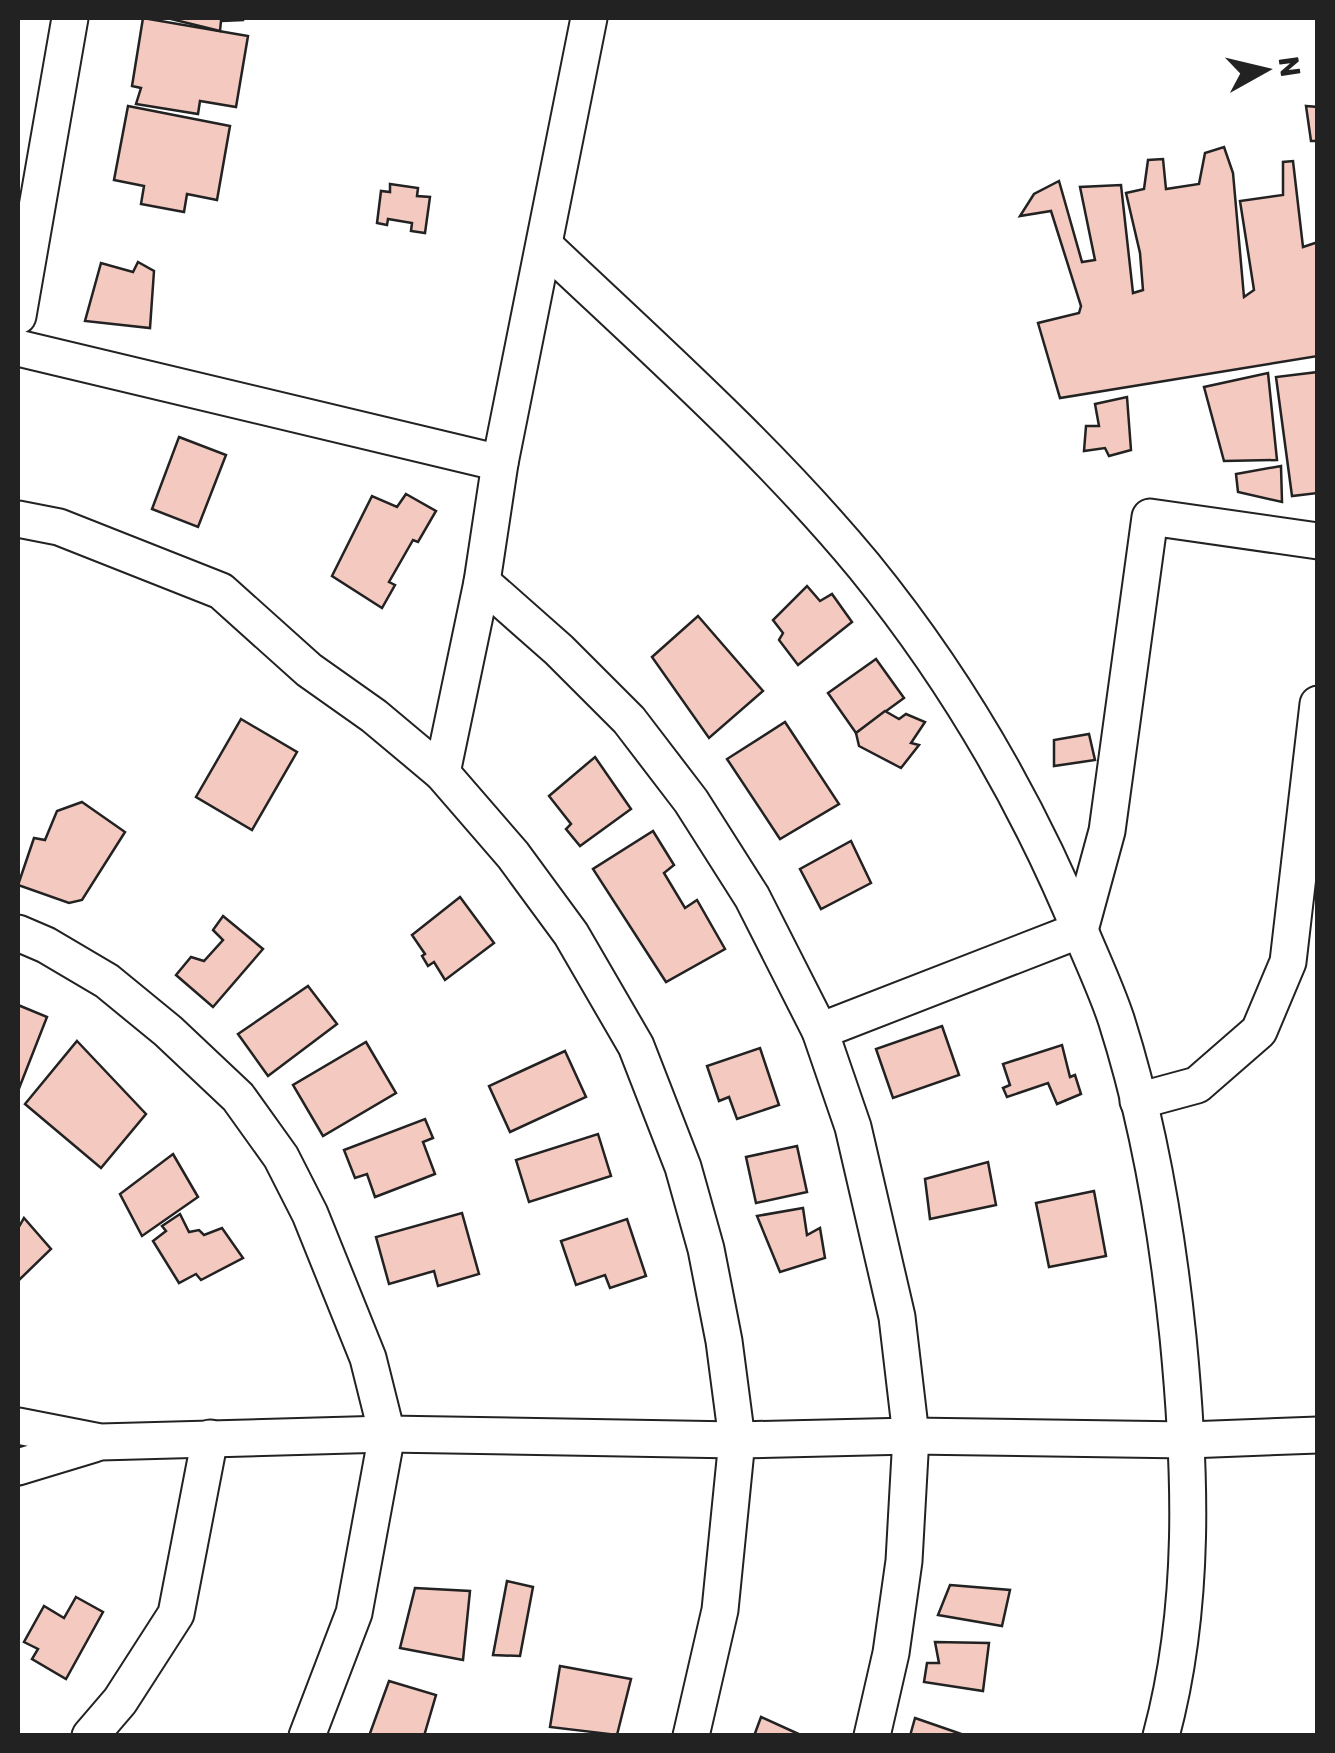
<svg xmlns="http://www.w3.org/2000/svg" width="1335" height="1753" font-family="Rubik,sans-serif">
<style>
.building{fill:#f3c9c0;stroke:#222;stroke-width:2.5}
.lines{fill:none;stroke-linecap:round;stroke-linejoin:round}
.minor-casing{stroke:#222;stroke-width:39}
.minor{stroke:#fff;stroke-width:35}
</style>
<rect width="100%" height="100%" fill="#fff"/>
<g class="building">
<path d="M143,18L248,36L236,107L200,101L198,114L136,104L141,88L132,86Z"/>
<path d="M167,18H243V20L221,21L220,31Z"/>
<path d="M128,106L230,126L217,200L187,194L184,212L141,204L144,186L114,180Z"/>
<path d="M1306,106L1318,107V141H1311Z"/>
<path d="M1224,147L1233,173L1244,297L1254,290L1240,201L1283,195V162L1293,161L1303,247L1318,242V356L1060,398L1038,323L1079,313L1081,306L1051,211L1020,216L1034,194L1059,181L1082,262L1095,260L1080,187L1121,185L1133,293L1143,290L1140,253L1126,193L1144,189L1148,160L1163,159L1166,189L1199,184L1205,153Z"/>
<path d="M390,184L418,188L417,196L430,197L425,233L411,231L412,223L388,219L387,225L377,223L381,191L390,192Z"/>
<path d="M138,262L154,271L150,328L85,321L101,263L133,272Z"/>
<path d="M1318,372V493L1292,496L1276,377Z"/>
<path d="M1268,373L1277,460L1224,461L1204,387Z"/>
<path d="M1127,397L1131,450L1109,456L1105,448L1084,451L1086,426H1099L1095,404Z"/>
<path d="M179,437L226,455L198,527L152,509Z"/>
<path d="M1281,466L1282,502L1238,492L1236,474Z"/>
<path d="M406,494L436,511L418,542L413,540L389,582L395,585L382,608L332,576L372,496L397,507Z"/>
<path d="M807,586L820,601L832,594L852,622L798,665L779,640L783,633L773,620Z"/>
<path d="M698,616L763,691L709,738L652,657Z"/>
<path d="M876,659L904,698L856,733L828,693Z"/>
<path d="M885,711L899,719L906,714L925,722L911,743L919,745L901,768L859,746L856,733Z"/>
<path d="M241,719L297,752L252,830L196,797Z"/>
<path d="M785,722L839,804L780,839L727,759Z"/>
<path d="M1089,734L1095,760L1054,766V740Z"/>
<path d="M595,757L631,809L580,846L566,829L571,824L549,796Z"/>
<path d="M82,802L125,832L82,900L69,903L18,885L34,838L45,840L57,811Z"/>
<path d="M653,831L674,865L664,873L685,908L697,900L725,949L666,982L593,869Z"/>
<path d="M851,841L871,883L821,909L800,869Z"/>
<path d="M460,897L494,943L445,980L434,962L428,966L422,956L425,954L412,935Z"/>
<path d="M223,916L263,949L213,1007L176,975L191,957L204,961L223,940L213,930Z"/>
<path d="M308,986L337,1024L268,1076L238,1034Z"/>
<path d="M18,1005L47,1017L18,1091Z"/>
<path d="M942,1026L959,1075L893,1098L876,1049Z"/>
<path d="M77,1041L146,1114L101,1168L25,1104Z"/>
<path d="M366,1042L396,1093L323,1136L293,1085Z"/>
<path d="M1062,1045L1070,1077L1075,1075L1081,1094L1057,1104L1048,1083L1007,1097L1003,1088L1010,1085L1003,1064Z"/>
<path d="M760,1048L779,1105L737,1119L729,1097L719,1101L707,1066Z"/>
<path d="M565,1051L586,1097L510,1132L489,1086Z"/>
<path d="M425,1119L433,1138L423,1142L435,1174L375,1197L367,1174L355,1178L344,1150Z"/>
<path d="M598,1134L611,1176L529,1202L516,1160Z"/>
<path d="M797,1146L807,1192L756,1203L746,1157Z"/>
<path d="M173,1154L198,1197L142,1236L120,1194Z"/>
<path d="M988,1162L996,1205L930,1219L925,1179Z"/>
<path d="M1094,1191L1106,1256L1049,1267L1036,1203Z"/>
<path d="M803,1208L807,1235L820,1228L825,1258L780,1272L757,1216Z"/>
<path d="M462,1213L479,1274L438,1286L434,1271L389,1284L376,1237Z"/>
<path d="M180,1214L189,1232L199,1230L204,1235L222,1228L243,1258L201,1280L196,1274L179,1283L153,1241L166,1231L162,1226Z"/>
<path d="M24,1218L51,1249L18,1281V1223L20,1225Z"/>
<path d="M627,1219L646,1276L610,1288L605,1275L576,1285L561,1241Z"/>
<path d="M507,1581L533,1587L520,1656L493,1655Z"/>
<path d="M950,1585L1010,1590L1002,1626L938,1615Z"/>
<path d="M415,1588L470,1591L463,1660L400,1648Z"/>
<path d="M76,1597L103,1612L66,1679L32,1659L38,1649L24,1642L44,1606L64,1618Z"/>
<path d="M935,1642L989,1643L983,1691L924,1682L927,1663H939Z"/>
<path d="M560,1666L631,1679L617,1735L550,1727Z"/>
<path d="M389,1681L436,1695L424,1736H369Z"/>
<path d="M761,1717L803,1736H754Z"/>
<path d="M915,1718L967,1736H910Z"/>
</g>
<g class="lines">
<defs>
<g id="minor">
<path d="M545,246C654,349 768,450 864,566C956,679 1029,805 1084,940C1095,966 1107,992 1116,1019C1149,1122 1167,1230 1178,1337C1191,1470 1196,1606 1161,1736"/>
<path d="M18,316L70,18"/>
<path d="M18,348L500,463"/>
<path d="M18,519L59,527L221,591L309,670L374,716L442,773L513,855L571,934L636,1046L683,1167L706,1249L724,1341L737,1440L720,1610L691,1736"/>
<path d="M482,582L559,650L629,720L691,801L752,897L820,1031L853,1127L897,1317L911,1436L904,1561L891,1653L872,1736"/>
<path d="M442,773L482,582L500,463L589,18"/>
<path d="M18,933L46,945L107,981L168,1031L238,1097L281,1157L310,1214L368,1358L387,1434L354,1613L307,1736"/>
<path d="M820,1031L1080,930L1107,831L1150,517L1318,541"/>
<path d="M1138,1101L1197,1085L1259,1031L1288,962L1318,704"/>
<path d="M18,1426L100,1442L387,1434L737,1440L911,1436L1188,1440L1318,1435"/>
<path d="M18,1467L94,1444"/>
<path d="M90,1736L120,1701L176,1614L210,1438"/>
</g>
</defs>
<use href="#minor" class="minor-casing"/>
<use href="#minor" class="minor"/>
</g>
<rect width="1335" height="1753" fill="none" stroke="#222222" stroke-width="40"/>
<g transform="translate(1265 70) rotate(82)" stroke="#ffffff" stroke-width="8" paint-order="stroke">
<path d="M0-8L18 38L0 25L-18 38Z" fill="#222222"/>
<text y="-15" font-size="28" font-weight="bold" text-anchor="middle" fill="#222222">N</text>
</g>
</svg>
